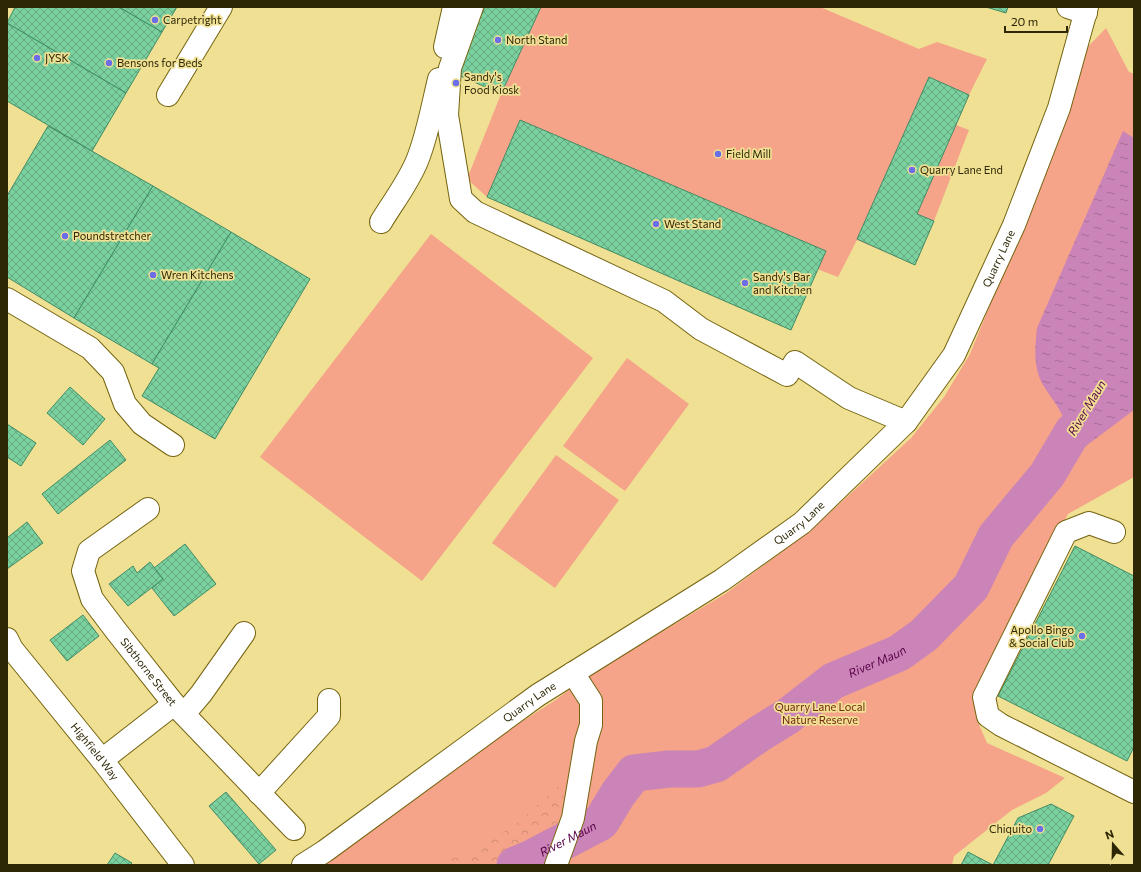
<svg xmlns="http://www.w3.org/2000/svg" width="1141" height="872" font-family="Commissioner,sans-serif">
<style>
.green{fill:#f5a389}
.forest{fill:url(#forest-crowns)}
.water{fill:url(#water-ripples)}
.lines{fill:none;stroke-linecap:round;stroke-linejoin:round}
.river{stroke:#cb84b7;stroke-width:37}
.building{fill:url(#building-cross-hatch);stroke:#418c64}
.minor-casing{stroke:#746410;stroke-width:24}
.minor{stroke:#fff;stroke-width:22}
.poi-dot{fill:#6a6fe8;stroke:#f0e093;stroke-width:1.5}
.labels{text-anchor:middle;stroke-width:3.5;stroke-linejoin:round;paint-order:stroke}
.poi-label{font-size:11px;fill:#2e2706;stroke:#f0e093;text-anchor:start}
.street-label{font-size:11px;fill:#2e2706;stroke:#f0e093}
.park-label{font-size:11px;fill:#71270e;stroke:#f0e093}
.water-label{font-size:12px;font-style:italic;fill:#570048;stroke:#f0e093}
</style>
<defs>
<pattern id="forest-crowns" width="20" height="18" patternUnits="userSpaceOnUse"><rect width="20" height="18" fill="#f5a389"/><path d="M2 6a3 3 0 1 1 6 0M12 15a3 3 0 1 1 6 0" fill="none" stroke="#d28c75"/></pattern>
<pattern id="water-ripples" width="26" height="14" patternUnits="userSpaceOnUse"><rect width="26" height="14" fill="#cb84b7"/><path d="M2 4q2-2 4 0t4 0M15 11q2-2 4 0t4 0" fill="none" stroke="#a56c93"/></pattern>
<pattern id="building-cross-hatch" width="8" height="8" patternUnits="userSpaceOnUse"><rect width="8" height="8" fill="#7bd0a0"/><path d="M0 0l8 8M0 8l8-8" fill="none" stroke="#65a980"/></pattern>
</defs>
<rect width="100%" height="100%" fill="#f0e093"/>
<g class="green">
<path d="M485,7H820L919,49L937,42L987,59L969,95L956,125L969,130L934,221L915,265L857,240L838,277L817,269L791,330L487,197L467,179L501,94L454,73Z"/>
<path d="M1106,28L1129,72L1134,74V477L1068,514L973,697L977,720L987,743L1065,778L1046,793L1012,810L954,856L952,865H320L490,742L554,701L589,675L725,594L810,531L911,438L944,397L970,354L1012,251L1077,58Z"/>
<path d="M431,234L593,358L422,581L260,457Z"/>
<path d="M627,358L689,404L625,491L563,446Z"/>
<path d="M556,455L619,500L555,588L492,543Z"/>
</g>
<path class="forest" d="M561,784L565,804L556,865H435L480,848L520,821Z"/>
<path class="water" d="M1123,131L1134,138V410L1047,475C1048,469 1047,462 1050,457C1055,447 1068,437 1066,425C1062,410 1051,398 1043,385C1033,367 1035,348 1037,328Z"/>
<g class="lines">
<path class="river" id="s1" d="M515,865L532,858L601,822L618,794L634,773L669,769H698L716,764L759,734L788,716L833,681L899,653L924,635L971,587L996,536L1047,475L1073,431"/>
</g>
<g class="building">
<path d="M15,7H119L162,32L126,93L7,23Z"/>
<path d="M119,7H177L162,32Z"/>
<path d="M485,7H541L501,94L454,73Z"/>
<path d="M986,7H1008L1006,13Z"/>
<path d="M7,23L126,93L92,151L7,101Z"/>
<path d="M929,77L969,95L917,214L934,221L915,265L857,239Z"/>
<path d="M520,120L826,251L791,330L487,197Z"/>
<path d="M48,126L153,186L74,318L7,277V196Z"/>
<path d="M153,186L231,232L152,364L74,318Z"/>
<path d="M231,232L310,279L215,439L142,396L159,368L152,364Z"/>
<path d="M70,387L105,419L83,445L47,413Z"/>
<path d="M7,424L36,443L21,466L7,457Z"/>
<path d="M110,440L126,460L58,514L42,494Z"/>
<path d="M27,522L43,543L7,569V538Z"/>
<path d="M185,544L216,584L174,616L152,588L163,579L154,568Z"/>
<path d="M1075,546L1134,576V747L1127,761L998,696Z"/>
<path d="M150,562L163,579L128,606L109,584L133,566L137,573Z"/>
<path d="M83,615L99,636L67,661L50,640Z"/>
<path d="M226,792L276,850L259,864L209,806Z"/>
<path d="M1051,804L1074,816L1048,865H993L1018,818Z"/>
<path d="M968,852L993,865H961Z"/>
<path d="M115,853L132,863L130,865H107Z"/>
</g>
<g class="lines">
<defs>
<g id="minor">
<path d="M472,7L450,68L447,115L461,199L475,212L664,301L701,329L787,375L795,362L849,398L906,422"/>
<path d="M1068,7L1086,13"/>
<path d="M445,47L454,7"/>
<path d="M168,95L221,7"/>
<path d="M381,222C393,202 408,183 417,161C427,137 433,104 439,79"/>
<path d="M7,299L90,348L113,372L125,404L142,424L173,445"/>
<path id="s2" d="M148,509L89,551L83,571L92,599L117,632L174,704L294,829"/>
<path d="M1114,532L1089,523L1066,532L984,697L988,716L1001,725L1134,792"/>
<path id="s3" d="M7,639L12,649L102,760L183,865"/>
<path d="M184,714L201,694L244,633"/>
<path d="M102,760L174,704"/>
<path d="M259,793L329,716V700"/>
<path id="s4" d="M303,865L325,851L538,695L722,580L802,523L906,422L954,355L1014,225L1059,108L1087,7"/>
<path d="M556,865L573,818L586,741L591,725V701L573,673"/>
</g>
</defs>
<use href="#minor" class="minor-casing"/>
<use href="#minor" class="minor"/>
</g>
<g class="poi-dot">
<circle cx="155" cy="20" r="4"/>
<circle cx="498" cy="40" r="4"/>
<circle cx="37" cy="58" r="4"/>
<circle cx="109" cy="63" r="4"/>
<circle cx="456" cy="83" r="4"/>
<circle cx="718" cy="154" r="4"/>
<circle cx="912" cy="170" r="4"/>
<circle cx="656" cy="224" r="4"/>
<circle cx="65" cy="236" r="4"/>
<circle cx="153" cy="275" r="4"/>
<circle cx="745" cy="283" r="4"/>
<circle cx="1082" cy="636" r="4"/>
<circle cx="1040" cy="829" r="4"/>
</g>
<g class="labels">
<g class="poi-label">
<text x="163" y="24">Carpetright</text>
<text x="506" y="44">North Stand</text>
<text x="45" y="62">JYSK</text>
<text x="117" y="67">Bensons for Beds</text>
<text x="464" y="81">Sandy's<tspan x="464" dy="13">Food Kiosk</tspan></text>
<text x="726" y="158">Field Mill</text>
<text x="920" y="174">Quarry Lane End</text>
<text x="664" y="228">West Stand</text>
<text x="73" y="240">Poundstretcher</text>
<text x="161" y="279">Wren Kitchens</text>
<text x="753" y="281">Sandy's Bar<tspan x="753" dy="13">and Kitchen</tspan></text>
<text x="1074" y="634" text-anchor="end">Apollo Bingo<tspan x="1074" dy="13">&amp; Social Club</tspan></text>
<text x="1032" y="833" text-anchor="end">Chiquito</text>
</g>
<g class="street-label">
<text dy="4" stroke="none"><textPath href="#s4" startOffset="939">Quarry Lane</textPath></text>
<text dy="4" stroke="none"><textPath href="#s4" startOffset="603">Quarry Lane</textPath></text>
<text dy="4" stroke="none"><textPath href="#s2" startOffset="215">Sibthorne Street</textPath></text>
<text dy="4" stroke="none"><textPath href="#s4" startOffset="279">Quarry Lane</textPath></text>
<text dy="4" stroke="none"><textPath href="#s3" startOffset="143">Highfield Way</textPath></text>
</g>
<g class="park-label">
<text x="820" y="711">Quarry Lane Local<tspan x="820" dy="13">Nature Reserve</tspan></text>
</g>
<g class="water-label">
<text transform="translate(1087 408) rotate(-59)" y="4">River Maun</text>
<text dy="4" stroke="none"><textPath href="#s1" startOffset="430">River Maun</textPath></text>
<text dy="4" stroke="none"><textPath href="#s1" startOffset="59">River Maun</textPath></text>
</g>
</g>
<rect width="1141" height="872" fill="none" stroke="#2e2706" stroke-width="16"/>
<g transform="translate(1113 844) rotate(340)" stroke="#f0e093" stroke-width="3" paint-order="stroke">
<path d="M0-3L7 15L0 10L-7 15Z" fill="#2e2706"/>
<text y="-6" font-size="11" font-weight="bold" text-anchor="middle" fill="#2e2706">N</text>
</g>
<path d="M1005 26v6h62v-6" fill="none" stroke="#2e2706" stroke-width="2"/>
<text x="1011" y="26" font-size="12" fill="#2e2706" stroke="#f0e093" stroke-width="3" paint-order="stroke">20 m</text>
</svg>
